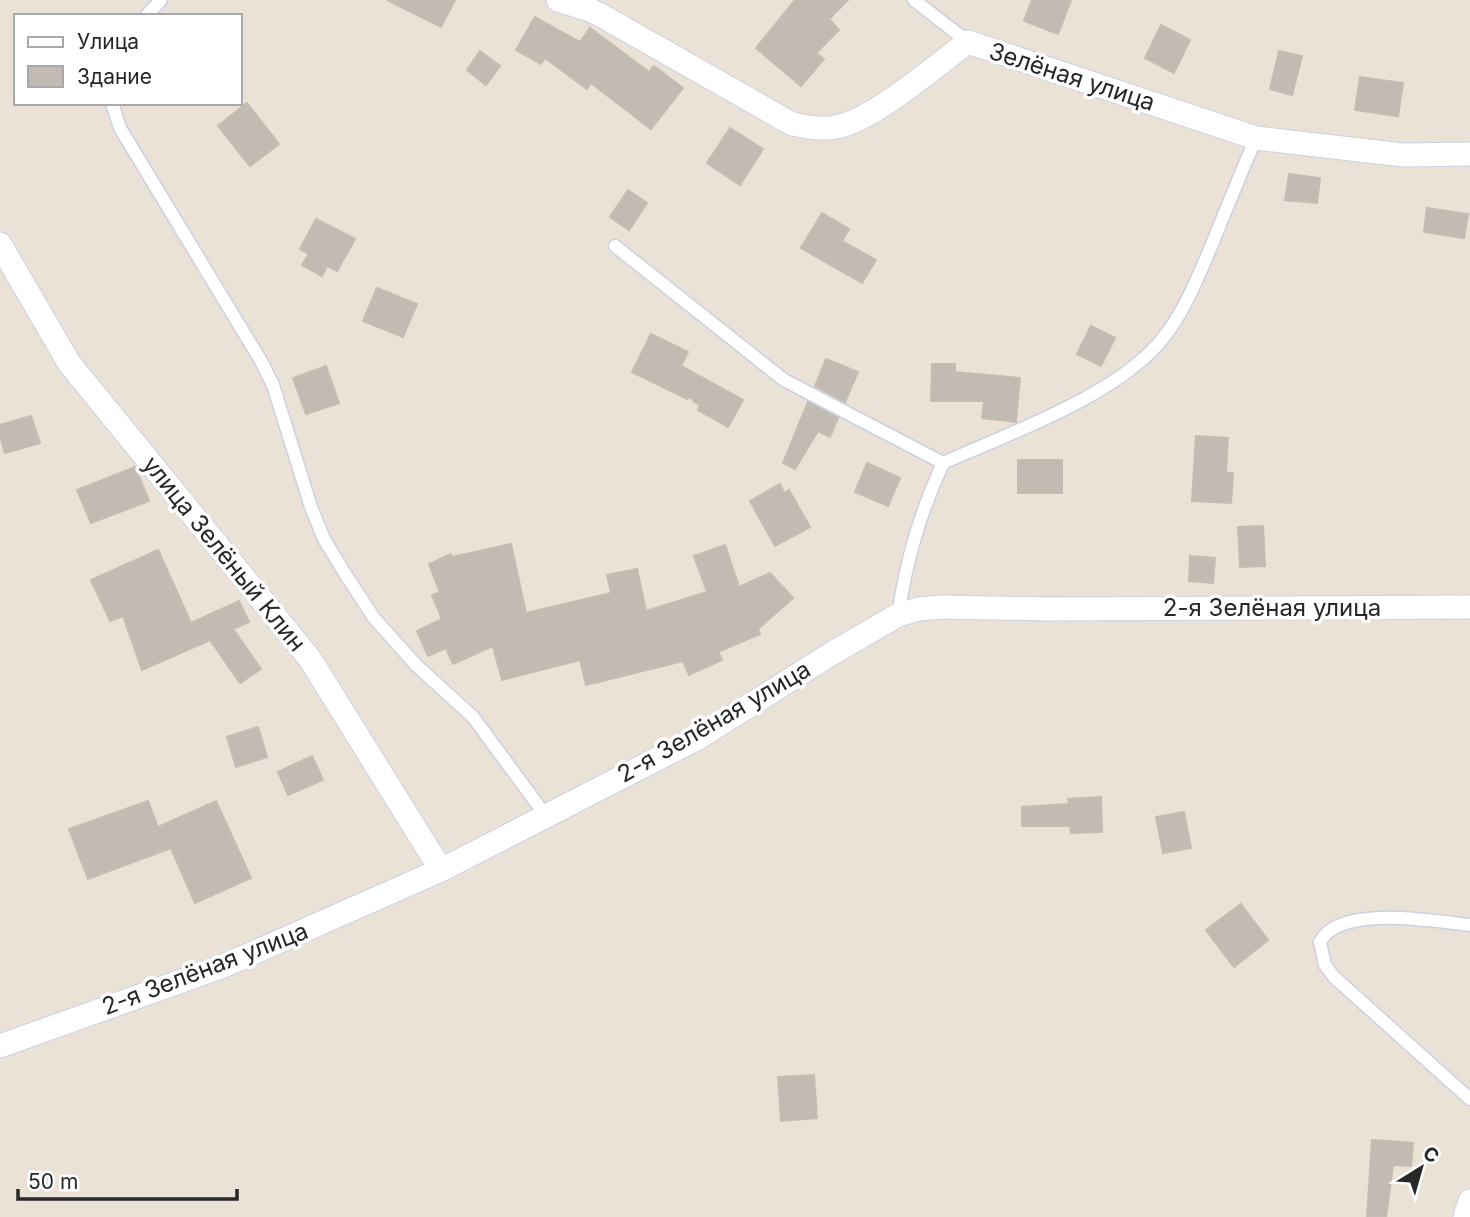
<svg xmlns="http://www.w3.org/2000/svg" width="1470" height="1217" font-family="Inter,sans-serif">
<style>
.building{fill:#c2bbb4;stroke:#c5bdb1;stroke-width:2}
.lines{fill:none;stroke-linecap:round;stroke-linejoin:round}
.lane-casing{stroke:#ccd1e1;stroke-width:15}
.street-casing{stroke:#ccd1e1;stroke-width:25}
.lane{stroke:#fff;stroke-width:12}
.street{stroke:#fff;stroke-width:23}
.labels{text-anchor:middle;stroke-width:7;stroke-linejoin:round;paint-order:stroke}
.street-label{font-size:24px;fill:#272727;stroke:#fff}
</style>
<rect width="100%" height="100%" fill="#eae1d7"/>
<g class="building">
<path d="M387,0H455L441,27Z"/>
<path d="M795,0H848L829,19L839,30L816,53L824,59L801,86L756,48Z"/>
<path d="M1032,0H1071L1058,34L1024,21Z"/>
<path d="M535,17L580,42L590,28L649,72L654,66L683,88L651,129L591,83L587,89L545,58L541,64L516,50Z"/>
<path d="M1161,25L1190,40L1174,73L1145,58Z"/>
<path d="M480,51L500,66L486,85L467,70Z"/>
<path d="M1279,51L1302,56L1292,95L1270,89Z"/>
<path d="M1360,77L1403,83L1398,116L1355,110Z"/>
<path d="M247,103L279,144L250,166L218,126Z"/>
<path d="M730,128L763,149L740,185L707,163Z"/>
<path d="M1289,174L1320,178L1317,203L1285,200Z"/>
<path d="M628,190L647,203L629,230L610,217Z"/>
<path d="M1427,208L1468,214L1464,238L1424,232Z"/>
<path d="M822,213L849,229L842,241L876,260L862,283L801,248Z"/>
<path d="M316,219L355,239L337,271L327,266L322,276L302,265L309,254L300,249Z"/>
<path d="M377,288L417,304L403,337L363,321Z"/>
<path d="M1091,326L1115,338L1101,366L1077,354Z"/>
<path d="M651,334L688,352L681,366L743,400L728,427L698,410L700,405L694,402L691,397L687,399L632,372Z"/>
<path d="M826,359L858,372L845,402L815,386Z"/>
<path d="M932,364H955V372L1020,378L1016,422L982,418L984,401H931Z"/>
<path d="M326,366L339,403L306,414L293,378Z"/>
<path d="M808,402L838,418L830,437L818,431L795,469L783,463Z"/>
<path d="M31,416L40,443L5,453L0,436V425Z"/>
<path d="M1196,436L1228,438L1226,473H1233L1231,503L1192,501Z"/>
<rect x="1018" y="460" width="44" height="33"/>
<path d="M867,463L900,478L888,506L855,492Z"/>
<path d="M135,467L149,501L91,523L77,490Z"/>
<path d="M780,484L784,493L789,490L810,527L775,546L750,501Z"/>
<path d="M1263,526L1265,566L1240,567L1238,527Z"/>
<path d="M511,544L526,613L611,593L607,575L637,569L646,611L707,592L694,556L725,545L739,587L770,573L793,598L758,629L760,634L718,652L722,660L689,675L683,661L586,685L580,660L502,680L493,646L453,664L446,648L428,656L417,631L442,619L432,595L440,592L429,564L451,554L452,557Z"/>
<path d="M158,550L191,623L239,601L249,622L233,629L261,669L240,683L210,640L142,670L123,616L110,621L91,580Z"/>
<path d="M1190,556L1215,558L1213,583L1189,581Z"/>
<path d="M258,727L267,757L236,767L227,737Z"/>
<path d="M312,756L323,780L288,795L278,772Z"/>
<path d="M1101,797L1102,832L1071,833L1070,826H1022V807L1069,804L1068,799Z"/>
<path d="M148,801L158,827L216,801L251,878L195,903L171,848L88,879L69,829Z"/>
<path d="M1184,812L1191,848L1163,853L1156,817Z"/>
<path d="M1241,904L1268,940L1234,967L1206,930Z"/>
<path d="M814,1075L817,1118L781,1121L778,1077Z"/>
<path d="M1372,1140L1413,1143L1411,1166L1393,1165L1386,1217H1367Z"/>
</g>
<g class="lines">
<defs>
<g id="lane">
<path d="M914,0L968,42"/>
<path d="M146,16L161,0"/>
<path d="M112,103L120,128L261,361L273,385L311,507L324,539L344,572L374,618L416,665L473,717L546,816"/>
<path d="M615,246L784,380L943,463C1010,433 1119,395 1164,337C1186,309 1199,274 1213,242C1227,207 1241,173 1256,138"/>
<path d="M898,615C907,558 919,516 943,463"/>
<path d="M1470,925C1434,921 1339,904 1320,942L1325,965L1334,977L1470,1099"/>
</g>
<g id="street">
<path d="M558,0L590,10L604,17L792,124C807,127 821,130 836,127C874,120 935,66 968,42L1256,138L1403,155L1470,154"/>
<path d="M0,244L69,363L310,659L441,870"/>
<path d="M0,1046L221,967L441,870L698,738L831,654L898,615L919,609L942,607L1050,609L1470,607"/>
<path d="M1465,1217L1470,1201"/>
</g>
</defs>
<use href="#lane" class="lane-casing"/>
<use href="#street" class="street-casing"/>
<use href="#lane" class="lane"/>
<use href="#street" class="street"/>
</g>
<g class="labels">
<g class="street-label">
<text transform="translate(1072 77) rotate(18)" y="8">Зелёная улица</text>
<text transform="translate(224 554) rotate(51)" y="8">улица Зелёный Клин</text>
<text x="1272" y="616">2-я Зелёная улица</text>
<text transform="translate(714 722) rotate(-30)" y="8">2-я Зелёная улица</text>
<text transform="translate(205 969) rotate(-21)" y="8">2-я Зелёная улица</text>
</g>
</g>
<rect x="14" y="14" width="228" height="91" fill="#ffffff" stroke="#a9a9a9" stroke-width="2"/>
<rect x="28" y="37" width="35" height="10" fill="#ffffff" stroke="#a9a9a9" stroke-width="2"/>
<text x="77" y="49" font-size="21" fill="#272727">Улица</text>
<rect x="28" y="66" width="35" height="21" fill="#c2bbb4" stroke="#a9a9a9" stroke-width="2"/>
<text x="77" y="84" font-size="21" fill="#272727">Здание</text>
<g transform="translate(1421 1168) rotate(37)" stroke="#ffffff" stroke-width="5" paint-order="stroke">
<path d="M0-5L12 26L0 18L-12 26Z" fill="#272727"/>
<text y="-10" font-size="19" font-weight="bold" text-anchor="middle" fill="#272727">С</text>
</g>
<path d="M18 1189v10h219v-10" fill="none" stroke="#272727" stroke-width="3.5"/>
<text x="28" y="1189" font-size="21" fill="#272727" stroke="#ffffff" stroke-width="5" paint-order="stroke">50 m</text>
</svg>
